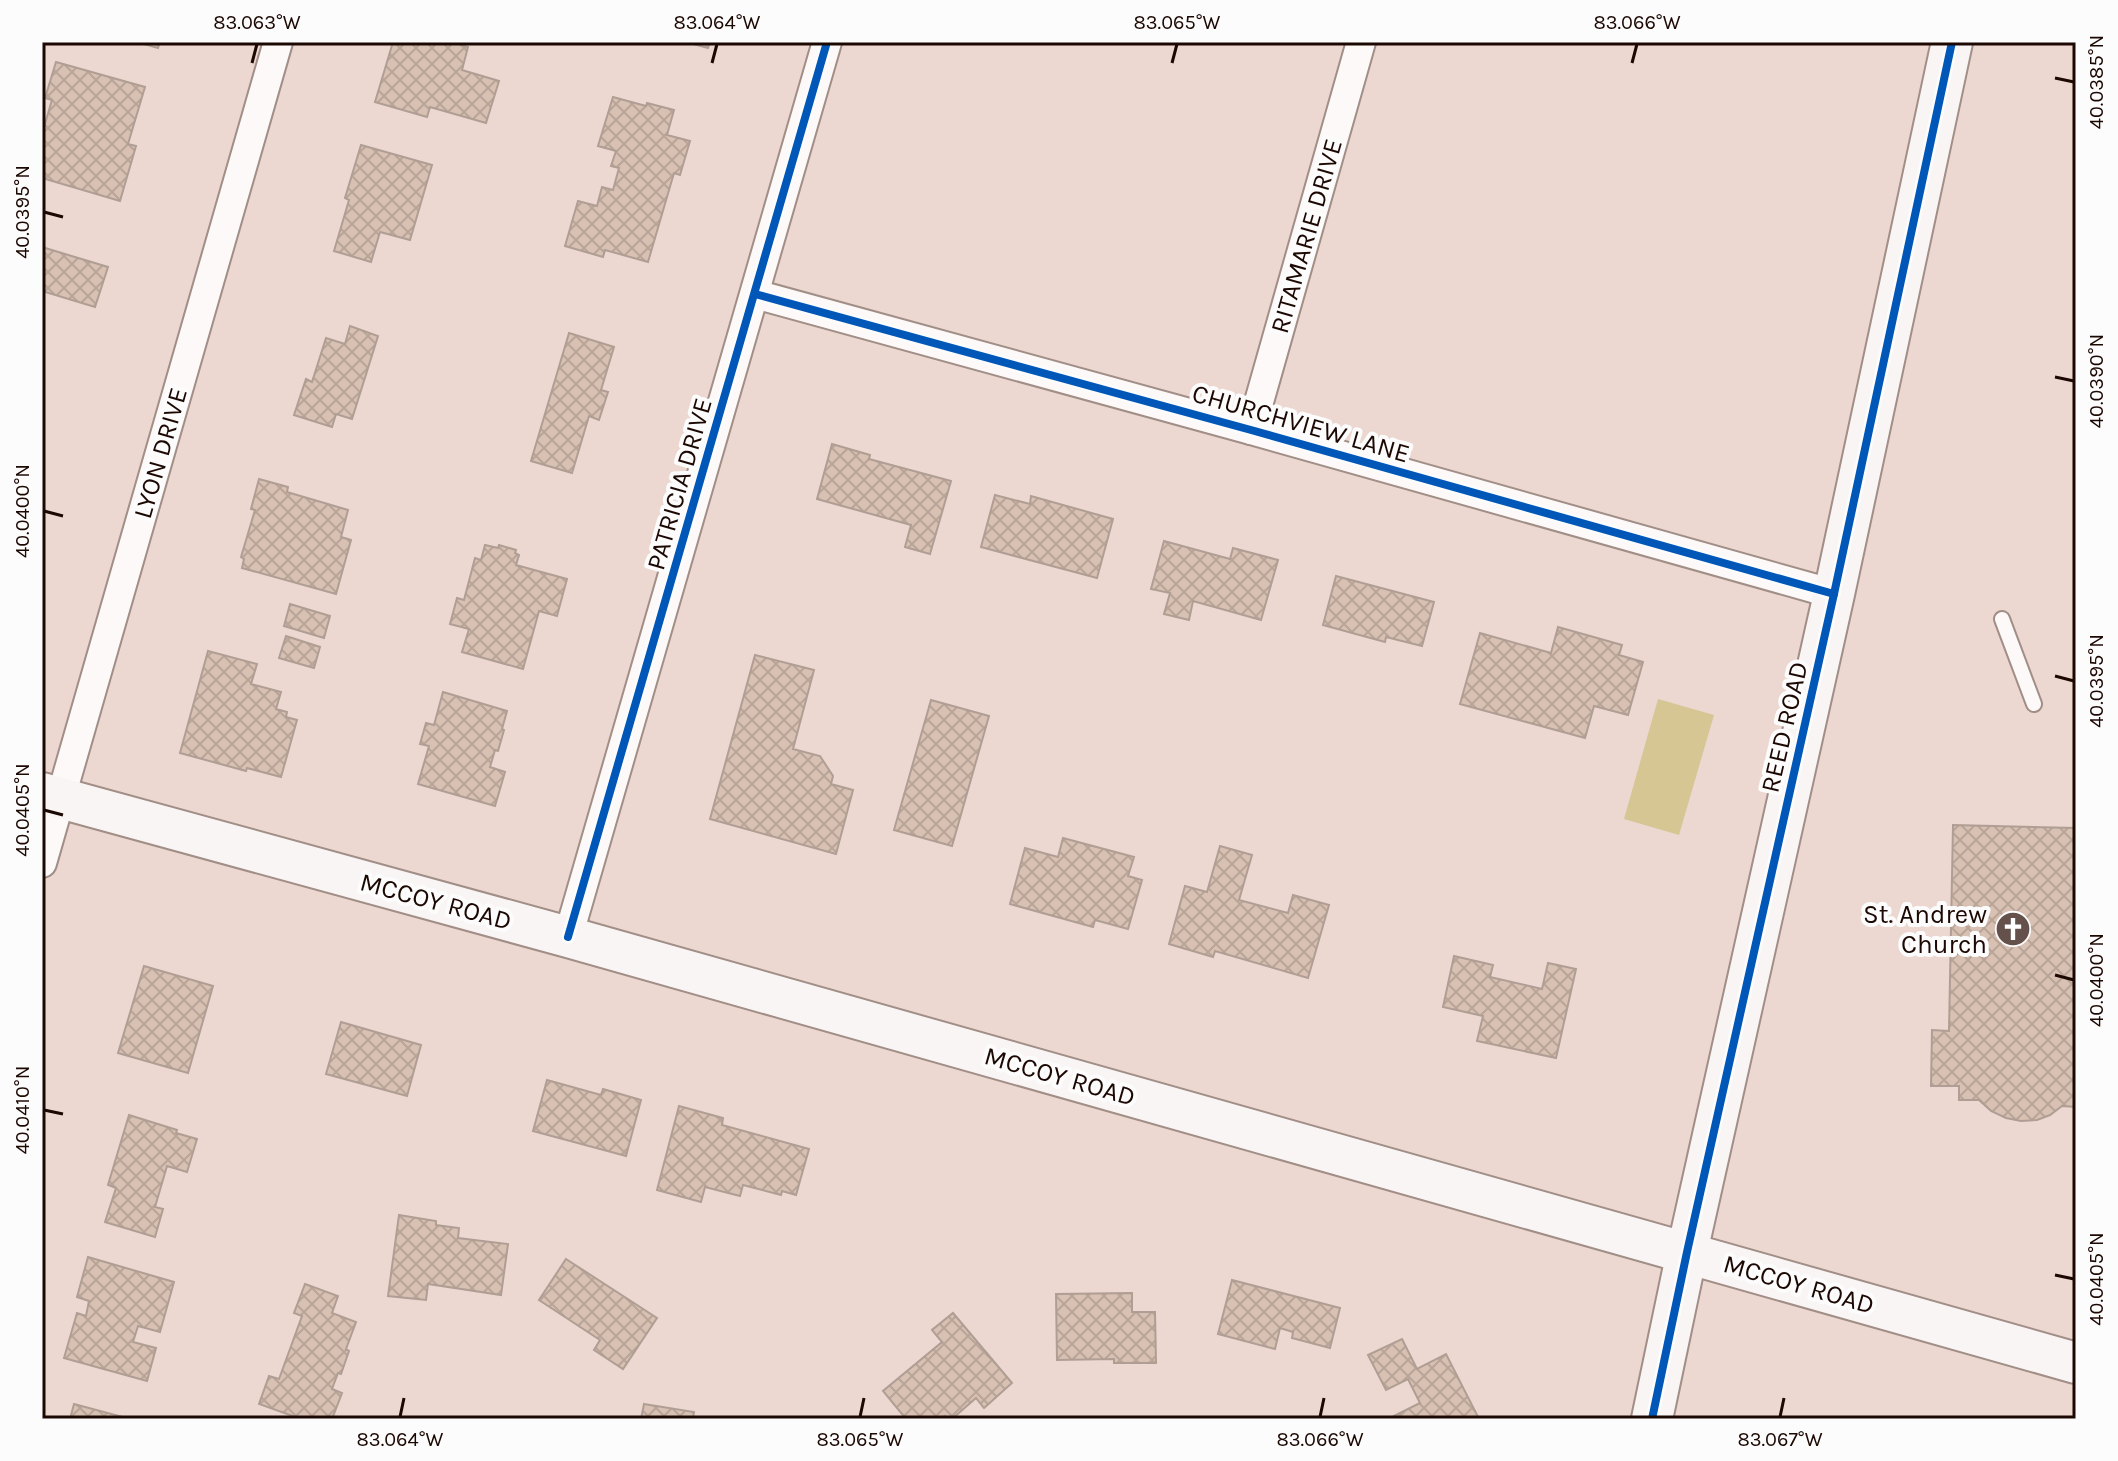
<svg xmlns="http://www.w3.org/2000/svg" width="2118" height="1461" font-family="Karla,sans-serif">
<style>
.green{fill:#d6c694}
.building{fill:url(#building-cross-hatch);stroke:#b09e94;stroke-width:2}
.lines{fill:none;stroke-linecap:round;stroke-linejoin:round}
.service-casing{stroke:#a18e87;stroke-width:18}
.minor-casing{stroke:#a18e87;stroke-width:32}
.secondary-casing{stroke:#a18e87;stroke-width:44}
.service{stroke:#fcf9f8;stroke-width:14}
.minor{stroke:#fcf9f8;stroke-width:28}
.secondary{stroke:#faf5f5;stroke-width:40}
.cycleway-casing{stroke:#fcfcfc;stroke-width:13}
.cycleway{stroke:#0057b8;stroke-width:8}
.ticks{fill:none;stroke:#1c0803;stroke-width:3}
.labels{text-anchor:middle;stroke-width:8;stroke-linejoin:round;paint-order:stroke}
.street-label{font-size:26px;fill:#1c0803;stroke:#fcfcfc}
.poi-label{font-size:26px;fill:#1c0803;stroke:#fcfcfc;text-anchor:end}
.neatline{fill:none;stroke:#1c0803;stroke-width:3}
.ticks-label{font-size:20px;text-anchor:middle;fill:#1c0803}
</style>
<defs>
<pattern id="building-cross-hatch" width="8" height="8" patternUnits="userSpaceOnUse" patternTransform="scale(2)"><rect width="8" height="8" fill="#d8c1b3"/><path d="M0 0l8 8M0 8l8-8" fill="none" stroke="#b9a498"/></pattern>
</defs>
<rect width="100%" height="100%" fill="#ecd8d0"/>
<path class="green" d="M1658,699L1714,715L1679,835L1624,819Z"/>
<g class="building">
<path d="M137,42H160L158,48Z"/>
<path d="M393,42H452L468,47L462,70L499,81L486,123L430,107L427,117L375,102Z"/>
<path d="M686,42H710L708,48Z"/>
<path d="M56,62L145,87L128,144L136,146L120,201L42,178V134L52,100L45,98Z"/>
<path d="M613,97L646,106L647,103L674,110L667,135L690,141L680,175L674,173L648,262L605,250L603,257L565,246L578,201L597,206L602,187L613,190L619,168L611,166L616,151L598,146Z"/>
<path d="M361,145L432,165L410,240L380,232L371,262L334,251L349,200L345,198Z"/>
<path d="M42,247L108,267L95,307L42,291Z"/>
<path d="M350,326L378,336L352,419L336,414L332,427L294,415L306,379L312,382L326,338L345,344Z"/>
<path d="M569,333L614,347L601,390L608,392L599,420L589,416L572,473L531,461Z"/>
<path d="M832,444L870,455L869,459L951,481L930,554L905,547L911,525L817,499Z"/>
<path d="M259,479L288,487L287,492L348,510L341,537L351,540L336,594L242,568L244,559L241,557L255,510L251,509Z"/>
<path d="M995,495L1030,504L1031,496L1113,519L1097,578L981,547Z"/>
<path d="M1164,541L1230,559L1233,548L1278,560L1261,620L1193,601L1189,620L1164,614L1170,593L1151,589Z"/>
<path d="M485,545L498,548L499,545L516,550L515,553L519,555L516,565L567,579L557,616L539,611L523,669L462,652L469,629L450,624L457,598L464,600L475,558L481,560Z"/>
<path d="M1336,576L1434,602L1422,646L1386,637L1385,642L1323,625Z"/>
<path d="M290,604L330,616L324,638L284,626Z"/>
<path d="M1558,627L1622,645L1619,655L1643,662L1628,715L1594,706L1585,738L1460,704L1480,633L1551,653Z"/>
<path d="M286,636L320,647L314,668L279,658Z"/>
<path d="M208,651L257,664L251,684L281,692L276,709L287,712L286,717L297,720L281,777L247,768L246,771L180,753Z"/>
<path d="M755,655L814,670L793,749L820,756L833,776L831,784L853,790L836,854L710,819Z"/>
<path d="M443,692L507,711L502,729L504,730L498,751L495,750L490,767L505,772L495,806L418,784L429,746L420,744L426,723L434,725Z"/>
<path d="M931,700L989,716L952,846L894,830Z"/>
<path d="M1953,825L2076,828V1107L2062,1106L2050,1115L2037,1120L2021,1121L2006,1118L1991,1111L1979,1100H1959V1086H1931L1932,1030L1949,1031Z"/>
<path d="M1063,838L1134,857L1128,876L1142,880L1128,929L1095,920L1093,927L1010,904L1025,848L1058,857Z"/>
<path d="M1220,846L1252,855L1239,900L1288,913L1293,895L1329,905L1308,978L1215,951L1213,957L1169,944L1185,886L1207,892Z"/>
<path d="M1454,956L1493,965L1490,977L1542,989L1548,963L1576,969L1556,1058L1477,1041L1483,1016L1443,1007Z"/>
<path d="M144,966L213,986L188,1073L118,1053Z"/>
<path d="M341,1022L421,1045L407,1096L326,1074Z"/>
<path d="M547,1080L601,1095L603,1089L641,1100L626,1156L533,1131Z"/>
<path d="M679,1106L723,1118L722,1125L809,1149L796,1195L782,1191L781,1195L743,1185L740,1196L705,1187L701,1202L657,1190Z"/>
<path d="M129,1115L177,1130L176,1133L197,1139L187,1172L167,1166L155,1207L163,1209L155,1237L105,1222L116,1188L108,1185Z"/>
<path d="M399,1215L436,1221V1225L459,1228L458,1238L508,1244L501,1295L428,1284L426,1300L388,1296Z"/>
<path d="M88,1257L174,1282L160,1332L138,1326L133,1342L156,1348L147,1381L64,1358L77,1313L86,1316L89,1301L77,1297Z"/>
<path d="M566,1259L657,1318L623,1369L594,1350L600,1340L539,1300Z"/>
<path d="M1232,1280L1340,1308L1330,1348L1292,1338L1293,1332L1280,1328L1275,1349L1218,1334Z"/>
<path d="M305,1284L338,1296L332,1313L356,1322L346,1349L349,1351L341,1374L338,1373L332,1389L342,1393L332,1419H301L259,1404L269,1376L279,1379L302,1316L294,1313Z"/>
<path d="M1132,1293V1312H1155L1156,1363H1114V1359L1057,1360L1056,1294Z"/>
<path d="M953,1313L1012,1383L984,1408L976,1398L952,1419H947L945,1416L941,1419H906L883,1391L942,1342L932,1330Z"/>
<path d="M1402,1339L1417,1369L1446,1354L1478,1417L1475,1419H1396L1394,1416L1420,1403L1408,1379L1386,1390L1368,1355Z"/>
<path d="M74,1404L130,1419H70Z"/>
<path d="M644,1404L694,1412L693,1419H641Z"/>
</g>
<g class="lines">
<defs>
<path id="service" d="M2002,619L2034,704"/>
<g id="minor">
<path d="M755,294L1251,430L1834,594"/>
<path d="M1251,430L1361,42"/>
<path d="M42,863L278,42"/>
<path d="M568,937L827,42"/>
</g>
<g id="secondary">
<path d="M42,793L568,937L2076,1363"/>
<path d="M1652,1419L1687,1252L1834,594L1952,42"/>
</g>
</defs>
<use href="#service" class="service-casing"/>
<use href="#minor" class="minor-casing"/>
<use href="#secondary" class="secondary-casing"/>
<use href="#service" class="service"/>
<use href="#minor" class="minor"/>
<use href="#secondary" class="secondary"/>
<defs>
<g id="cycleway">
<path d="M755,294L1251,430L1834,594"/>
<path d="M568,937L827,42"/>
<path d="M1652,1419L1687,1252L1834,594L1952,42"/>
</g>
</defs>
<use href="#cycleway" class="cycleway-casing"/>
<use href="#cycleway" class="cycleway"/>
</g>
<path class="ticks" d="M252,63L257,44M712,63L717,44M1172,63L1177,44M1632,63L1637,44M2055,78L2074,82M44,212L63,217M2055,377L2074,381M44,511L63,516M2055,676L2074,681M44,810L63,815M2055,975L2074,980M44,1110L63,1114M2055,1275L2074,1279M400,1417L404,1398M860,1417L864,1398M1320,1417L1324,1398M1780,1417L1784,1398"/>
<defs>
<symbol id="church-disc" viewBox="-11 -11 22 22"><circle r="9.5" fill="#65514b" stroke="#fcfcfc"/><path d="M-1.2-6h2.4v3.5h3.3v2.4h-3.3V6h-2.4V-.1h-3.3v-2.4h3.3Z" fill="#fff"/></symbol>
</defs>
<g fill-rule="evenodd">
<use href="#church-disc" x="1993" y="909" width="40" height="40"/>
</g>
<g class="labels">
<g class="street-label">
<text transform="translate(1306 236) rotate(-74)" y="9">RITAMARIE DRIVE</text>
<text transform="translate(1301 423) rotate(16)" y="9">CHURCHVIEW LANE</text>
<text transform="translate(160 453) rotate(-74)" y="9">LYON DRIVE</text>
<text transform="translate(679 484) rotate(-74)" y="9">PATRICIA DRIVE</text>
<text transform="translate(1784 727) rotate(-77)" y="9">REED ROAD</text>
<text transform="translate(436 901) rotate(15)" y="9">MCCOY ROAD</text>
<text transform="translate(1060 1076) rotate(16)" y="9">MCCOY ROAD</text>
<text transform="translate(1799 1284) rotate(16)" y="9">MCCOY ROAD</text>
</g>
<g class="poi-label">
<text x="1987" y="923">St. Andrew<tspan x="1987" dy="30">Church</tspan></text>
</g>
</g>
<rect width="2118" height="1461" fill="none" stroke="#fcfcfc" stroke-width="88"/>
<rect x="44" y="44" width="2030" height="1373" class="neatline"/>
<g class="ticks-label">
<text x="257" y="29">83.063°W</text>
<text x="717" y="29">83.064°W</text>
<text x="1177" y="29">83.065°W</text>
<text x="1637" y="29">83.066°W</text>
<text transform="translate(2096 82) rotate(-90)" y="7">40.0385°N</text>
<text transform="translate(22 212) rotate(-90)" y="7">40.0395°N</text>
<text transform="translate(2096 381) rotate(-90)" y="7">40.0390°N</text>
<text transform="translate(22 511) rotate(-90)" y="7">40.0400°N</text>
<text transform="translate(2096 681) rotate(-90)" y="7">40.0395°N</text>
<text transform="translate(22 810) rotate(-90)" y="7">40.0405°N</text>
<text transform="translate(2096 980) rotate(-90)" y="7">40.0400°N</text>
<text transform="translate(22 1110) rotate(-90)" y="7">40.0410°N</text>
<text transform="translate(2096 1279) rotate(-90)" y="7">40.0405°N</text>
<text x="400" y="1446">83.064°W</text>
<text x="860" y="1446">83.065°W</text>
<text x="1320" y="1446">83.066°W</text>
<text x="1780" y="1446">83.067°W</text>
</g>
</svg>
